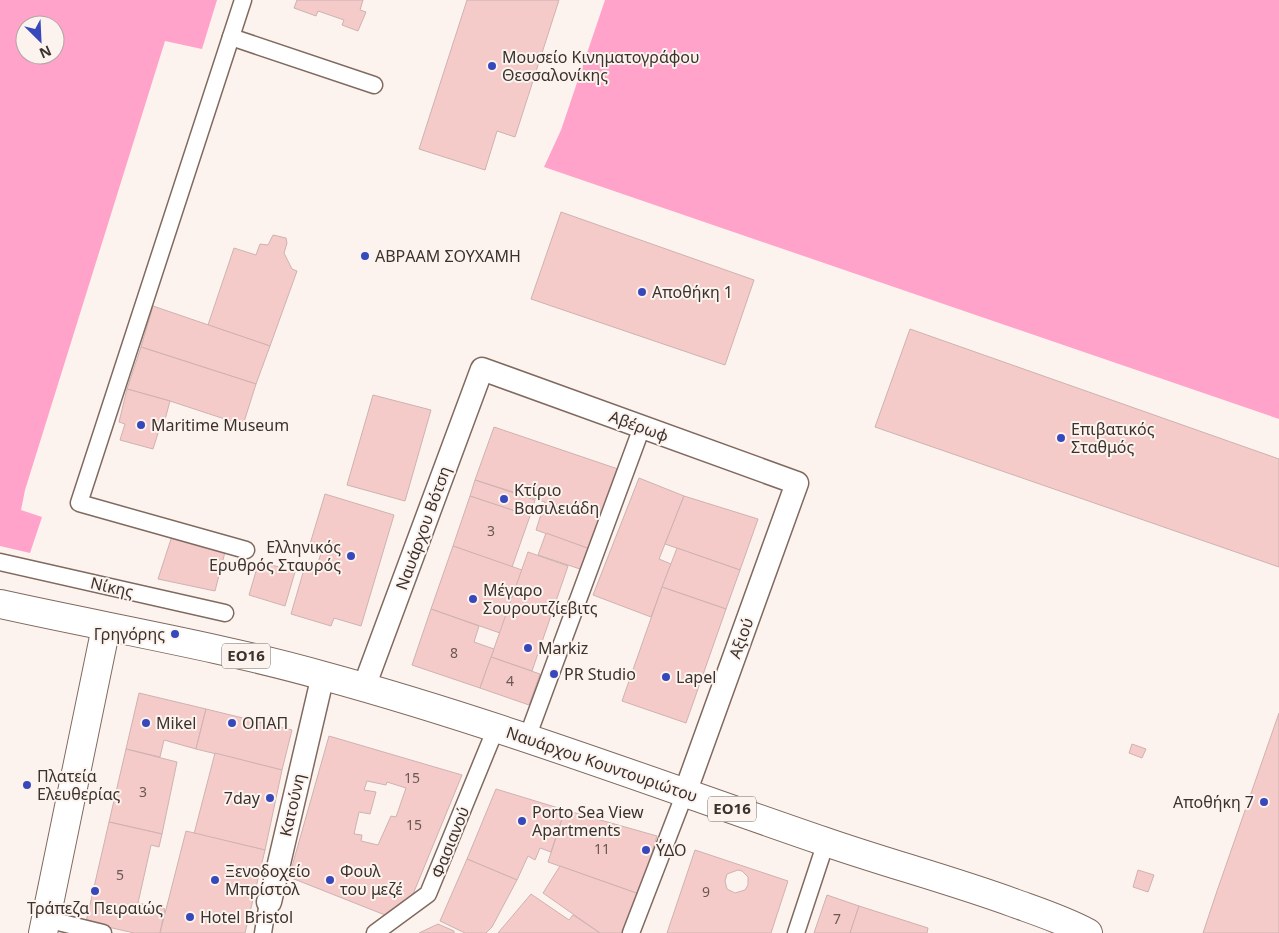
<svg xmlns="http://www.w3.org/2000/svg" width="1279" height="933" font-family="'Noto Sans',sans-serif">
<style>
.water{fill:#ffa3ca;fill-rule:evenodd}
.building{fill:#f4cbc9;stroke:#ceb2b1;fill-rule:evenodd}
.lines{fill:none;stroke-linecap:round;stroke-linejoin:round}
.pedestrian-casing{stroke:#806a5f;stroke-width:19}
.minor-casing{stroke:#806a5f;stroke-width:25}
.secondary-casing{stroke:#806a5f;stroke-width:30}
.primary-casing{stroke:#806a5f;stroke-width:30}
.pedestrian{stroke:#fff;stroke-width:16}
.minor{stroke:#fff;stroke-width:22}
.secondary{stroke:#fff;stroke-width:28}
.primary{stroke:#fff;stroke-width:28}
.poi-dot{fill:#3748bb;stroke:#fdf3ee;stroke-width:2}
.labels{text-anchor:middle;stroke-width:4;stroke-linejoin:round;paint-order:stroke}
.number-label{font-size:14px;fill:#695854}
.shield{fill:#fdf3ee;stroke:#756c67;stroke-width:1}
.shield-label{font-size:15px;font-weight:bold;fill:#3b322d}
.poi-label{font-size:16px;fill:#3b322d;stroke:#fdf3ee;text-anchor:start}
.street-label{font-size:16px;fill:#3b322d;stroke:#fdf3ee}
</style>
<rect width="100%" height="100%" fill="#fdf3ee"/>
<g class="water">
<path d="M0,0H217L202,49L165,41L25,490L21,510L42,517L30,553L0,546ZM25,25H55V55H25Z"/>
<path d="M605,0H1279V419L544,167L561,130Z"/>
</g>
<g class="building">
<path d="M297,0H363L360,10L366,12L358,31L342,25L344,20L318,11L316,16L294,8Z"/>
<path d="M467,0H559L515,137L497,131L485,170L419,149Z"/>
<path d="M561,212L754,280L725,365L531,299Z"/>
<path d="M273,235L286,238L287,243L284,253L292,269L297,271L270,346L208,325L234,248L256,255L260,244L268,245Z"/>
<path d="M153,306L270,346L256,384L141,347Z"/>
<path d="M910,329L1279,459V567L875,427Z"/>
<path d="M141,347L256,384L243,425L170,401L127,389Z"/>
<path d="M127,389L170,401L162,431L159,430L153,449L120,440L125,424L119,422Z"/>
<path d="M373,395L431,410L405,501L347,485Z"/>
<path d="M494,427L618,469L590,549L536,530L545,502L475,480Z"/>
<path d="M639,478L684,496L659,559L671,564L651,617L593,595Z"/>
<path d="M475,480L535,500L530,516L470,496Z"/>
<path d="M325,494L394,515L361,626L334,618L331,626L291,614L305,566L316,569L323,547L310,544Z"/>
<path d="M470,496L530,516L512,567L453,546Z"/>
<path d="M684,496L758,519L740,570L665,544Z"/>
<path d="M546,533L590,549L583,570L538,555Z"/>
<path d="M172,536L225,552L215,591L158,579Z"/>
<path d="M453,546L522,570L500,633L431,609Z"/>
<path d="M677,548L740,570L726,609L662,587Z"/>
<path d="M528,552L568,566L532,671L491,657Z"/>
<path d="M259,561L295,572L285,606L249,595Z"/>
<path d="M662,587L726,609L686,723L622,701Z"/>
<path d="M431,609L479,626L474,642L494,649L480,688L412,665Z"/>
<path d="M491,657L540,674L529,705L480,688Z"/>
<path d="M139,693L206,709L196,749L164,740L160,757L126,749Z"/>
<path d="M206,709L292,730L282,770L196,749Z"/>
<path d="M1279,713V933H1203L1217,891Z"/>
<path d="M329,736L462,775L411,899L385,915L289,877ZM367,781L386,785L387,782L406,788L396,817L391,816L378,845L361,841L362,835L354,834L359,812L370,814L376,792L364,790Z"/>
<path d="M1132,744L1146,749L1142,758L1129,753Z"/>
<path d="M126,749L177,762L162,834L109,822Z"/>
<path d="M215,753L282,770L265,850L194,834Z"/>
<path d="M496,789L565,810L551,852L540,848L535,860L528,856L517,880L467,859Z"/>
<path d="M565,810L657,836L639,894L548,862Z"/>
<path d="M109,822L162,834L159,847L151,845L138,903L165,909L160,933H134L86,922Z"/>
<path d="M186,831L265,850L245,933H160Z"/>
<path d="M695,850L788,881L771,933H667ZM738,870L742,871L748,877V885L745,890L735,893L727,889L725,881L727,874Z"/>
<path d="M467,859L517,880L492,927L486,933H465L440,921Z"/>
<path d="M560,866L639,894L623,933H600L543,893Z"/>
<path d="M1138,870L1154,875L1148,892L1133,887Z"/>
<path d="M531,894L569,920L573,915L600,933H498Z"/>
<path d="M827,895L859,906L850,933H814Z"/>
<path d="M859,906L928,928L927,933H850Z"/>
<path d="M438,924L454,931V933H419Z"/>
</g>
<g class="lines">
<defs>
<g id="pedestrian">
<path d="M243,0L79,503L246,550"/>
<path d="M231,37L374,85"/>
<path d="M0,562L225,613"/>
<path d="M527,738L642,427"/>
<path d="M46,919L103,933"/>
<path d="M263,933L268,902"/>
<path d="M375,933L428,894L496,728"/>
<path d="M631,933L685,793"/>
<path d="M796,933L826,842"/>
</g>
<g id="minor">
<path d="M364,687L482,369L797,483L685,793"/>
<path d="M268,902H270L323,675"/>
</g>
<path id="secondary" d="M43,933L106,627"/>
<path id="primary" d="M0,604C108,628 217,646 324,676C493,722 657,784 823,841C886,863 951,880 1014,903C1039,912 1064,920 1088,933"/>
</defs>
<use href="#pedestrian" class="pedestrian-casing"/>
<use href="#minor" class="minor-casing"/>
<use href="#secondary" class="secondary-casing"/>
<use href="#primary" class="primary-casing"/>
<use href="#pedestrian" class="pedestrian"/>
<use href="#minor" class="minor"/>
<use href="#secondary" class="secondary"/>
<use href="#primary" class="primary"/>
</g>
<g class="poi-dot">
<circle cx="492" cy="66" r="5"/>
<circle cx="365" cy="256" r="5"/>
<circle cx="642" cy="292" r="5"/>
<circle cx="141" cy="425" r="5"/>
<circle cx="1061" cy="438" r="5"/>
<circle cx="504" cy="499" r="5"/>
<circle cx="351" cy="556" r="5"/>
<circle cx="473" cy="599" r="5"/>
<circle cx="175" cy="634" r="5"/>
<circle cx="528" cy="648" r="5"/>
<circle cx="554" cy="674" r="5"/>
<circle cx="666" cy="677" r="5"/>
<circle cx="146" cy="723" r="5"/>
<circle cx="232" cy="723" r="5"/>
<circle cx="27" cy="785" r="5"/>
<circle cx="270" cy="798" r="5"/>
<circle cx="1264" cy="802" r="5"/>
<circle cx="522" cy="821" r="5"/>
<circle cx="646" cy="850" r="5"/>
<circle cx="215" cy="880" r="5"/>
<circle cx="330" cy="880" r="5"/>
<circle cx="95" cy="891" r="5"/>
<circle cx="190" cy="917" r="5"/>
</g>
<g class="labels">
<g class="number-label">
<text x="491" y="536">3</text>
<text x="454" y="658">8</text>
<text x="510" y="686">4</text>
<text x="412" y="783">15</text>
<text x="143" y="797">3</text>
<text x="414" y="830">15</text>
<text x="602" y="854">11</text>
<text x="120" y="880">5</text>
<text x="706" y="897">9</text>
<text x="837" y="924">7</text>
</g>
<g class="shield">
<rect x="222" y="643.5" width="48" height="25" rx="4"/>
<rect x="708" y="796.5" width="48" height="25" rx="4"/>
</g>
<g class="shield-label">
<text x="246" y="661">ΕΟ16</text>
<text x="732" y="814">ΕΟ16</text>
</g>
<g class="poi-label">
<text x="502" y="63">Μουσείο Κινηματογράφου<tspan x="502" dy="18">Θεσσαλονίκης</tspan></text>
<text x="375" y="262">ΑΒΡΑΑΜ ΣΟΥΧΑΜΗ</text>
<text x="652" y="298">Αποθήκη 1</text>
<text x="151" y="431">Maritime Museum</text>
<text x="1071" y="435">Επιβατικός<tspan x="1071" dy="18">Σταθμός</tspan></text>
<text x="514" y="496">Κτίριο<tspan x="514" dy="18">Βασιλειάδη</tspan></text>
<text x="341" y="553" text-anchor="end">Ελληνικός<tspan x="341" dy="18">Ερυθρός Σταυρός</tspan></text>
<text x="483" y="596">Μέγαρο<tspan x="483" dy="18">Σουρουτζίεβιτς</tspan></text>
<text x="165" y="640" text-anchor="end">Γρηγόρης</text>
<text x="538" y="654">Markiz</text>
<text x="564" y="680">PR Studio</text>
<text x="676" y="683">Lapel</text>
<text x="156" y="729">Mikel</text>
<text x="242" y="729">ΟΠΑΠ</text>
<text x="37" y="782">Πλατεία<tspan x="37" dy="18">Ελευθερίας</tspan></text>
<text x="260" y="804" text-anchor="end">7day</text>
<text x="1254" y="808" text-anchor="end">Αποθήκη 7</text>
<text x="532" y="818">Porto Sea View<tspan x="532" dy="18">Apartments</tspan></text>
<text x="656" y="856">Υ̓ΔΟ</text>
<text x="225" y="877">Ξενοδοχείο<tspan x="225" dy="18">Μπρίστολ</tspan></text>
<text x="340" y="877">Φουλ<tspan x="340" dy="18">του μεζέ</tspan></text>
<text x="95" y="914" text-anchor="middle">Τράπεζα Πειραιώς</text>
<text x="200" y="923">Hotel Bristol</text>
</g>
<g class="street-label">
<text transform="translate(639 426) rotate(20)" y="6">Αβέρωφ</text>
<text transform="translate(423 528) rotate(-70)" y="6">Ναυάρχου Βότση</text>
<text transform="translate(112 587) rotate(13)" y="6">Νίκης</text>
<text transform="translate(741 638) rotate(-70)" y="6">Αξιού</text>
<text transform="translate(602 764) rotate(19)" y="6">Ναυάρχου Κουντουριώτου</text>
<text transform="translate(292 805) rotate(-77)" y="6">Κατούνη</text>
<text transform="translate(450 842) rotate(-68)" y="6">Φασιανού</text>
</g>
</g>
<g transform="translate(40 40) rotate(156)"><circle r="24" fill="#fdf3ee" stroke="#afa6a1"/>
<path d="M0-4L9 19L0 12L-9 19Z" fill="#3748bb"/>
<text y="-8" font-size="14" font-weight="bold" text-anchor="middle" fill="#3b322d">N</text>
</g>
</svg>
